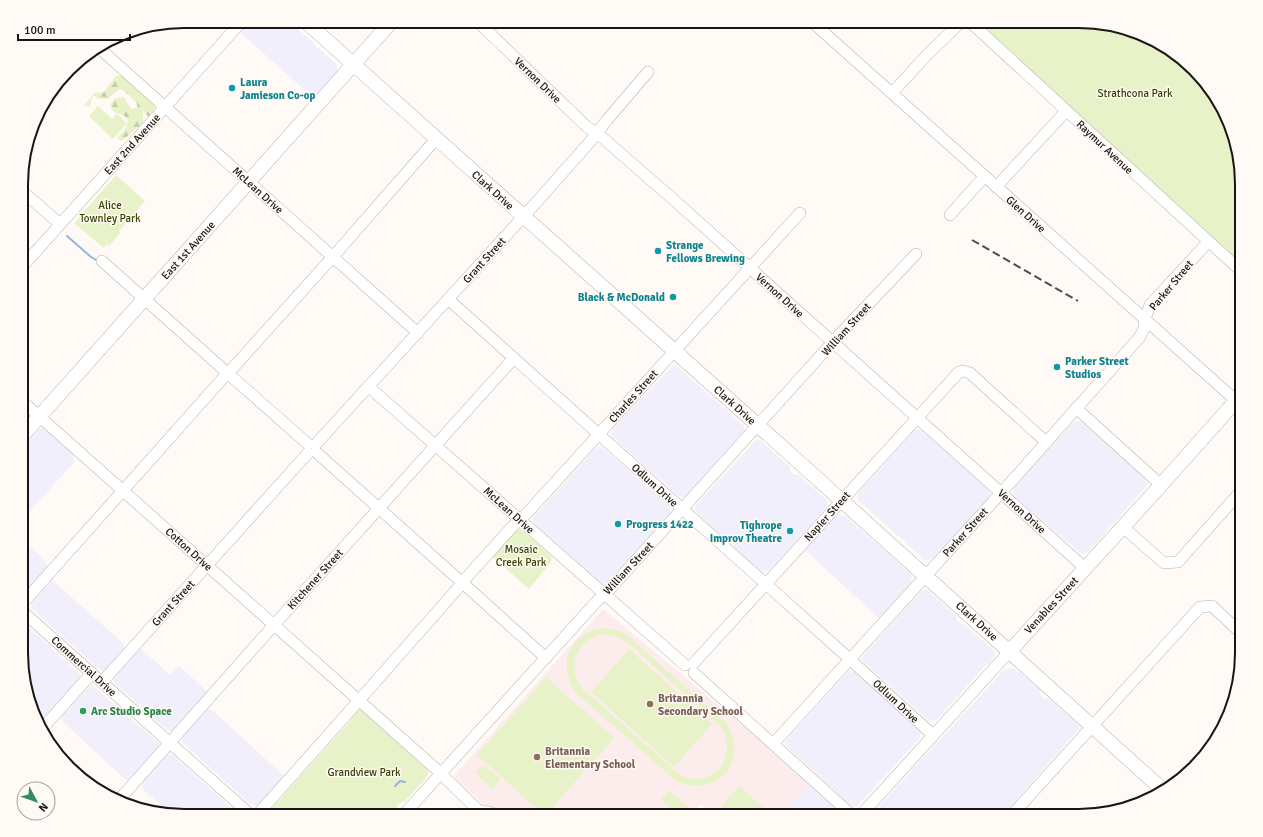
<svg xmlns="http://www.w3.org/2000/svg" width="1263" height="837" font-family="Signika,sans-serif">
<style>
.commercial{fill:#f2effc}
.education{fill:#fdecec}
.forest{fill:url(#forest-firs)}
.green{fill:#e8f2c9;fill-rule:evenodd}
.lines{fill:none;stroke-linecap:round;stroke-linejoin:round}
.stream{stroke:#93b5e4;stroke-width:2}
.minor-casing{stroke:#b7b2ad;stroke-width:12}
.major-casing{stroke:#b7b2ad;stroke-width:15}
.minor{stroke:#fff;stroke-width:11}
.major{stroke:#fff;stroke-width:14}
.rail{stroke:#504d4a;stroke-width:2;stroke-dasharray:8 4;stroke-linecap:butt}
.culture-dot{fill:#0f9aa8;stroke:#fffaf5;stroke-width:1.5}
.education-dot{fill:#8d6e63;stroke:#fffaf5;stroke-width:1.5}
.leisure-dot{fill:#2e9e5b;stroke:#fffaf5;stroke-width:1.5}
.labels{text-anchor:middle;stroke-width:3;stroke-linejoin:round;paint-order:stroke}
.street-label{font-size:11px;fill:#181614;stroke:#fffaf5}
.culture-label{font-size:11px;font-weight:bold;fill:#0d838f;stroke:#fffaf5;text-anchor:start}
.park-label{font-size:11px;fill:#384200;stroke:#fffaf5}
.education-label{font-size:11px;font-weight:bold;fill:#785e54;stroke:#fffaf5;text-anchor:start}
.leisure-label{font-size:11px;font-weight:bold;fill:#27864d;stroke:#fffaf5;text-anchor:start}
.rim{fill:none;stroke:#181614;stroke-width:2}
</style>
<defs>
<pattern id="forest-firs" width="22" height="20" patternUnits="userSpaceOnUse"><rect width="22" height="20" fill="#e8f2c9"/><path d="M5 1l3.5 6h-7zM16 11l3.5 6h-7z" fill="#c6cfac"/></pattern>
</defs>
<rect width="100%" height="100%" fill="#fffaf5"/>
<g class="commercial">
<path d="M250,21H289L336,64L338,70L336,73L315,97L310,95L243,35L241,31Z"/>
<path d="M673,365L677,366L743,425L745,429L744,432L686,496L682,497L679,496L613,437L611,434L612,430L670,368Z"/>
<path d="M1076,421H1079L1084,424L1145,479L1147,483L1145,488L1088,552L1083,554L1079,552L1017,499L1013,493L1014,486L1034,461L1042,456L1071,425Z"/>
<path d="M41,428L46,429L74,455L73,459L75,461L22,520V448Z"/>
<path d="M918,429L921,430L989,489L991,494L988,500L944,548L933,558L927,561L925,560L857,499L858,494L914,431Z"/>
<path d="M756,440L761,441L790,467V471L794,475L798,474L827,500L828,504L826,508L770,569L763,572L761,571L734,547V542L728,537L724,538L697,513L695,509L696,505Z"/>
<path d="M601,446L669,506L671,512L607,583L601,584L534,524L532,519L596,448Z"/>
<path d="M840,515L845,516L911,574L912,577L911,583L879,618L805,550L835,517Z"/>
<path d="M22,539L46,561L45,562L49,567L25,595H22Z"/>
<path d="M52,580L124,644L123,646L125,648L104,672L100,670L32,609L31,604Z"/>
<path d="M925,589L929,591L957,617L956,620L961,624H964L993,650L995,655L990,663L986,665L936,720L932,722L928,720L865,663L862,660V657L921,591Z"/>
<path d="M22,621L81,675L79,679L39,724L22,674Z"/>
<path d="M140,648L170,675L179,666L208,692L173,731L167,730L114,683L113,679L115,675Z"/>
<path d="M1009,668L1014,669L1020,673L1040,690V695L1045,699L1048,698L1078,724L1079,729L1002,816H870L1003,671Z"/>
<path d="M849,671L855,672L919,731L921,734L920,738L856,807L852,806L787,747L785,743L786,740Z"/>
<path d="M92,685L159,743L157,750L130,781L125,779L62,721L61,717L88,687Z"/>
<path d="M207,709L212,710L284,776L257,806L250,804L182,742L183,736Z"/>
<path d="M168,754L174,756L240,816H184L171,814L143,789L142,781Z"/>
<path d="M809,784L843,815L844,816H781Z"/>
</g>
<path class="education" d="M603,609L764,743L809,784L781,816H714L701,804L691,816H483L489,809L453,777Z"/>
<path class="forest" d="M116,76H124L154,101L155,109L148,117L143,110V123L122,141L117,138L126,128L128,120L123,115L114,112L110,105L115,98L124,97L131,109L137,108V103L123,90L119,89L108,99H99L93,95L90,106H84L94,93L104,92Z"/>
<g class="green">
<path d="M982,21H1079L1131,30L1170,49L1220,103L1242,174V265L1001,44L988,30Z"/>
<path d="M98,106L112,119L117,114L127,123L113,139L89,116Z"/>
<path d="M116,175L145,201L119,231L120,233L109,246L107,244L104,248L74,223Z"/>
<path d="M519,529L523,531L552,557L551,562L529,589L492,556L515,531Z"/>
<path d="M600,628L613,629L625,633L726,723C751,760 716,800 676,781L575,692C557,665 569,635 600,628ZM599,635C610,634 618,636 627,642L721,727C740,757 712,790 680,775L581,687C567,666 576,643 599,635Z"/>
<path d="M629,649L712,724L674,767L591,692Z"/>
<path d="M546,677L614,738L545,816L477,755Z"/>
<path d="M358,710L362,711L429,771L426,778L405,801L398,804L392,816H265C266,812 269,808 273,807L352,719V715Z"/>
<path d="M483,764L501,779L493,789L475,773Z"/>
<path d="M739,786L769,813L767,816H721L716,812Z"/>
<path d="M669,790L689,808L682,816H680L661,799Z"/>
</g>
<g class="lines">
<g class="stream">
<path d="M67,236L91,257L96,260"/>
<path d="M395,786L400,781L405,782"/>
</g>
<defs>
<g id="minor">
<path d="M477,21L586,126L604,139L674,200L1085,568"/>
<path d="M811,21L1242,406"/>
<path d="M969,21L1242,272"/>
<path d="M99,48L418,333"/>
<path d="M892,93L927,55L962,21"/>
<path d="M996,187L1066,111"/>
<path d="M22,191L60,224"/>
<path d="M950,215L984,177"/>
<path d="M102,261L224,370"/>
<path d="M22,267L242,21"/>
<path d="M448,299L844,654L933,735"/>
<path d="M232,369L338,251L436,139"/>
<path d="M232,377L308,444"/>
<path d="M369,387L685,665"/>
<path d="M22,401L355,697"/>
<path d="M1076,408L1161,485"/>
<path d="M316,444L533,206L589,143L607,120L648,72"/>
<path d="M316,452L458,579"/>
<path d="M1123,527L1164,563L1178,562L1242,490"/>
<path d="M466,578L512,527L529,511L800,213"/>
<path d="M466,586L546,658"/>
<path d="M22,604L224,377"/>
<path d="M22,611L252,816"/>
<path d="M693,664L959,372L963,371L970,373L1046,442"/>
<path d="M694,673L853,816"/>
<path d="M102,682L308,453"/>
<path d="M362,697L459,587"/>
<path d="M363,704L436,769L477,809C484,813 493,811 498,816"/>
<path d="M41,730L92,673"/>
<path d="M773,744L1001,493L1139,338L1144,329L1145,319L1150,305L1208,242"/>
<path d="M118,801L274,625L514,358"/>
<path d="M406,812L598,600L610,589L841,333L916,254"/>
<path d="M256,816L355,705"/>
<path d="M860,816L1010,651"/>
<path d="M1011,816L1200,607L1212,606L1242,634"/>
</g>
<g id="major">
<path d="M305,21L800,463L1164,791"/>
<path d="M22,436L392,21"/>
<path d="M1010,651L1161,485L1242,394"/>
</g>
</defs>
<use href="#minor" class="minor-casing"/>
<use href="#major" class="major-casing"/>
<use href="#minor" class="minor"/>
<use href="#major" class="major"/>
<path class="rail" d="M972,240L1078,301"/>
</g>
<g class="culture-dot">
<circle cx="232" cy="88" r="4"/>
<circle cx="658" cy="251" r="4"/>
<circle cx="673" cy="297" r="4"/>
<circle cx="1057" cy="367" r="4"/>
<circle cx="618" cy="524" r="4"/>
<circle cx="790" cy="531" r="4"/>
</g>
<g class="education-dot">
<circle cx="650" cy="704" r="4"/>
<circle cx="537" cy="757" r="4"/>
</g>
<circle class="leisure-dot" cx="83" cy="711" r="4"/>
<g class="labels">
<g class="street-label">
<text transform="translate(538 80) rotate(44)" y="4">Vernon Drive</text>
<text transform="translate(132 144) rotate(-48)" y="4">East 2nd Avenue</text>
<text transform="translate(1105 147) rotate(43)" y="4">Raymur Avenue</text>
<text transform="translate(258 190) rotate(42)" y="4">McLean Drive</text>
<text transform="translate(493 190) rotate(42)" y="4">Clark Drive</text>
<text transform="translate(1026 214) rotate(42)" y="4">Glen Drive</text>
<text transform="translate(188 250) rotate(-48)" y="4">East 1st Avenue</text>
<text transform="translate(484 260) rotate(-48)" y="4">Grant Street</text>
<text transform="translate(1171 285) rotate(-50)" y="4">Parker Street</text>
<text transform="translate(780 295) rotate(42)" y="4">Vernon Drive</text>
<text transform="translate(846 329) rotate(-48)" y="4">William Street</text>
<text transform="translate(633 396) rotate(-48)" y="4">Charles Street</text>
<text transform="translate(735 405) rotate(42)" y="4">Clark Drive</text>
<text transform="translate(655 485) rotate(42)" y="4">Odlum Drive</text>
<text transform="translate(509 510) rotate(42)" y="4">McLean Drive</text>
<text transform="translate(1022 511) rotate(42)" y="4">Vernon Drive</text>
<text transform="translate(827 516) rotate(-48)" y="4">Napier Street</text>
<text transform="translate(965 532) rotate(-48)" y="4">Parker Street</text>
<text transform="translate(189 549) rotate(42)" y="4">Cotton Drive</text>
<text transform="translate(628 568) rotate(-47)" y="4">William Street</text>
<text transform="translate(315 579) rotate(-48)" y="4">Kitchener Street</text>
<text transform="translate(173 603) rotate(-48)" y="4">Grant Street</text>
<text transform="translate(1051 605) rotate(-47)" y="4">Venables Street</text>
<text transform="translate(977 621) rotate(42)" y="4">Clark Drive</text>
<text transform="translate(84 666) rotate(42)" y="4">Commercial Drive</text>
<text transform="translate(896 701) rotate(43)" y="4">Odlum Drive</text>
</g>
<g class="culture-label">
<text x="240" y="86">Laura<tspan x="240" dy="13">Jamieson Co-op</tspan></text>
<text x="666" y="249">Strange<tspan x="666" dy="13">Fellows Brewing</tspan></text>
<text x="665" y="301" text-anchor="end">Black &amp; McDonald</text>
<text x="1065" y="365">Parker Street<tspan x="1065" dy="13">Studios</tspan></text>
<text x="626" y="528">Progress 1422</text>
<text x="782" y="529" text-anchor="end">Tighrope<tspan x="782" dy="13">Improv Theatre</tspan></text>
</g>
<g class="park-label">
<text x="1135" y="97">Strathcona Park</text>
<text x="110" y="209">Alice<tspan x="110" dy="13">Townley Park</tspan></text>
<text x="521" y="553">Mosaic<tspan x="521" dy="13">Creek Park</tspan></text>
<text x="364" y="776">Grandview Park</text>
</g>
<g class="education-label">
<text x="658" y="702">Britannia<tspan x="658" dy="13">Secondary School</tspan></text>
<text x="545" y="755">Britannia<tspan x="545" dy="13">Elementary School</tspan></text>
</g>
<g class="leisure-label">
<text x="91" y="715">Arc Studio Space</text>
</g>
</g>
<path d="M0 0H1263V837H0ZM184 28H1079A156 156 0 0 1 1235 184V653A156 156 0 0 1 1079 809H184A156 156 0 0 1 28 653V184A156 156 0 0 1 184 28Z" fill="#fffaf5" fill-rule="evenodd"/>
<path class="rim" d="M184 28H1079A156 156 0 0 1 1235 184V653A156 156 0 0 1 1079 809H184A156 156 0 0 1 28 653V184A156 156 0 0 1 184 28Z"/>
<g transform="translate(36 801) rotate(131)"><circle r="19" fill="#fffaf5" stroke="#a39f9b"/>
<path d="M0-3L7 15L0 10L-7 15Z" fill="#308d65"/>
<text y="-6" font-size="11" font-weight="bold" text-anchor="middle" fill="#181614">N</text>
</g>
<path d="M18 34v6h112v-6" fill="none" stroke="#181614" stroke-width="2"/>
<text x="24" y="34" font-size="12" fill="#181614" stroke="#fffaf5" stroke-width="3" paint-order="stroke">100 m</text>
</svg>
